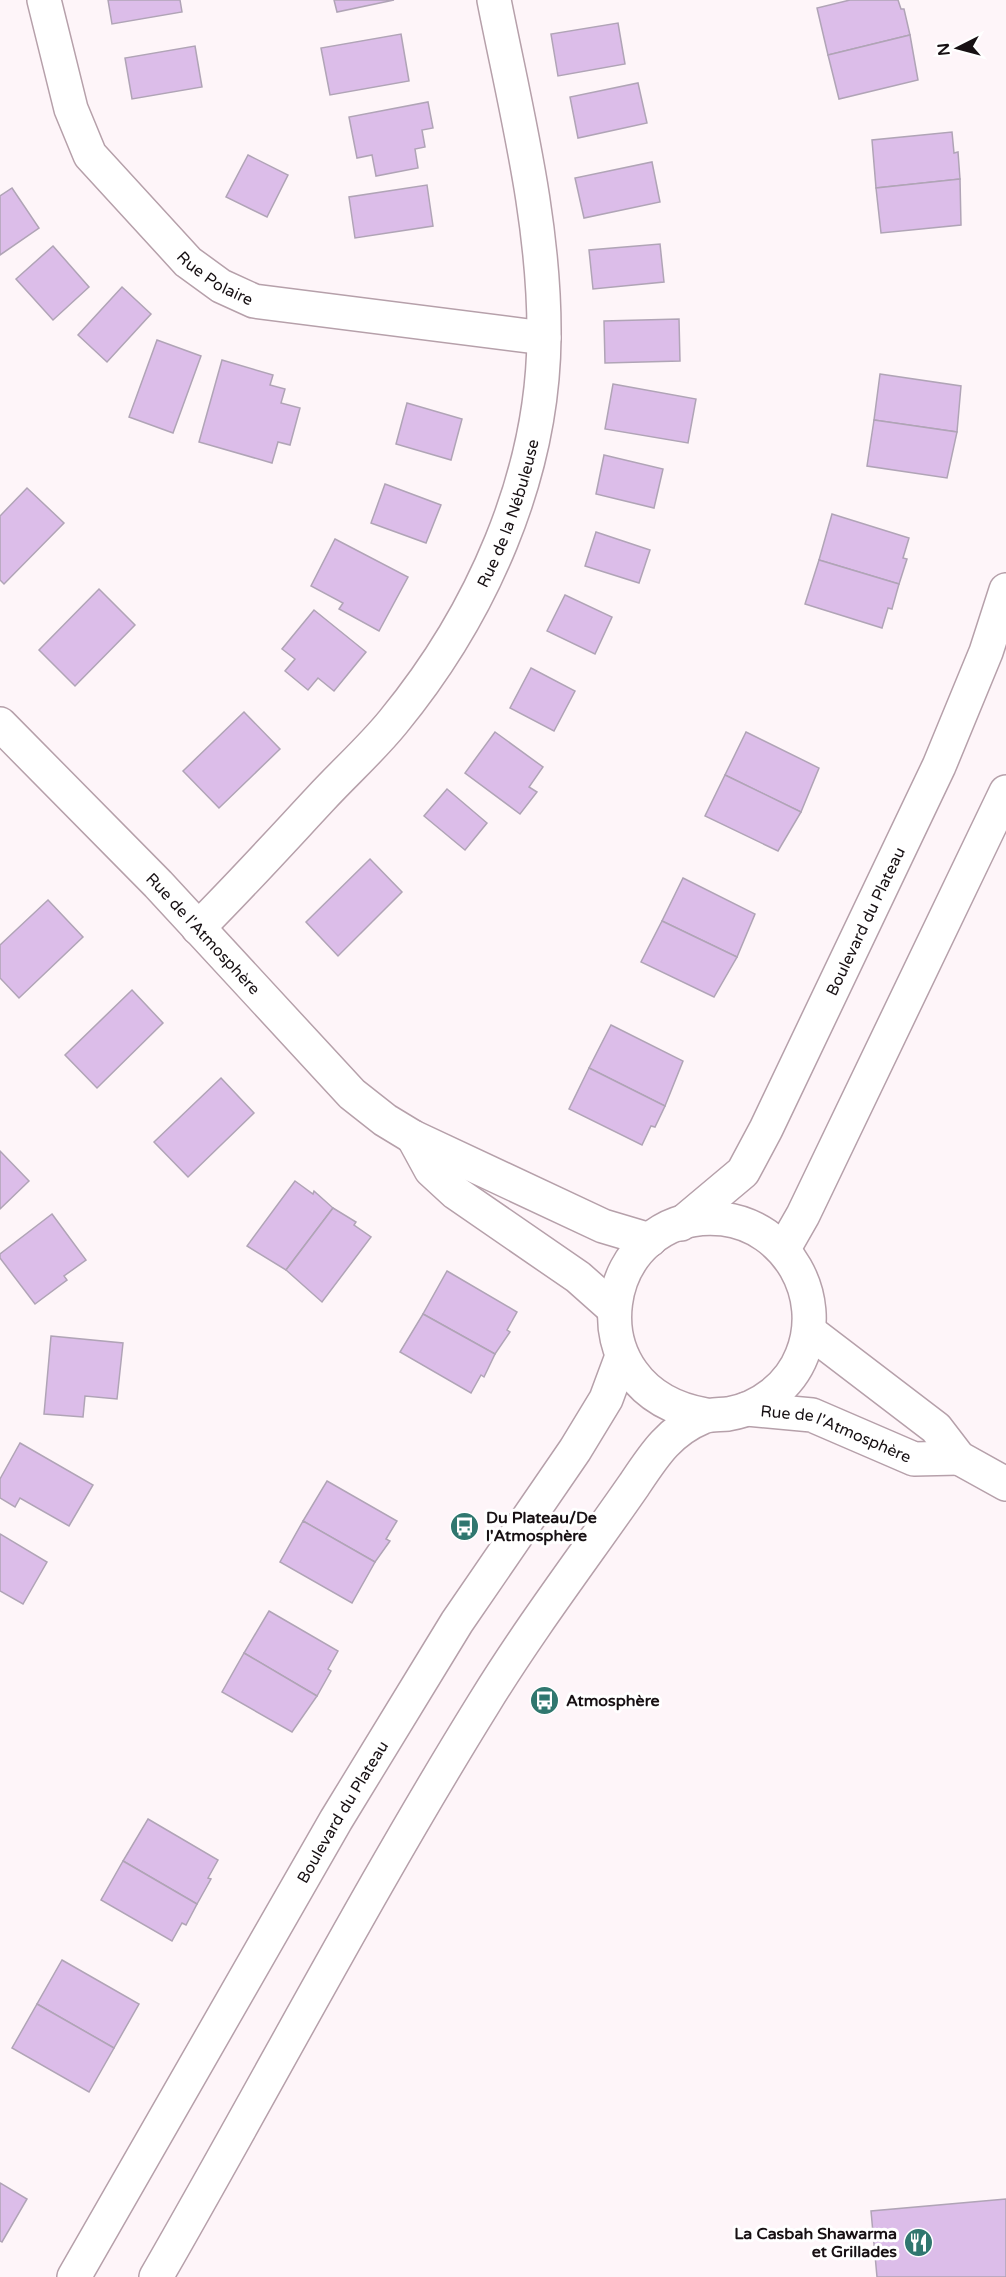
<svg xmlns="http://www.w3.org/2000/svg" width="1006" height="2277" font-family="'Varela Round',sans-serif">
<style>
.building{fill:#dcbde9;stroke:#b0a4b6;stroke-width:1.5}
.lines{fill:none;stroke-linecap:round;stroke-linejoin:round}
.minor-casing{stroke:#b6a0aa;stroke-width:36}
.tertiary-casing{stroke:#b6a0aa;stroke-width:36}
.secondary-casing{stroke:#b6a0aa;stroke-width:36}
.minor{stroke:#fff;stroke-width:33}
.tertiary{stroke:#fff;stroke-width:33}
.secondary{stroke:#fff;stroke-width:33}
.labels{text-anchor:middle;stroke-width:6;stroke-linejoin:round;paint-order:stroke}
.street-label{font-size:16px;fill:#171013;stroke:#fff}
.poi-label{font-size:16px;font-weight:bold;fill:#171013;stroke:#fff;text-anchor:start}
</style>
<rect width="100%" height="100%" fill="#fef5f9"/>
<g class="building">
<path d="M108,0H180L182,12L112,24Z"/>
<path d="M334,0H394L337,12Z"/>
<path d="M850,0H898L901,9H904L910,35L828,55L817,8Z"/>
<path d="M618,23L625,64L558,76L551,34Z"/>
<path d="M401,34L409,81L330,95L321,48Z"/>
<path d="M910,35L918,80L839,99L828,55Z"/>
<path d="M195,46L202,87L132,99L125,58Z"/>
<path d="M638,83L647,123L578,138L570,97Z"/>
<path d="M428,102L433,128L422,130L425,147L415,149L418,168L376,176L372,155L357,158L349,117Z"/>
<path d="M952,132L954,153L958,152L960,179L876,188L872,140Z"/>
<path d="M248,155L288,175L267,217L226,197Z"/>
<path d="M652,162L660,202L584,218L575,178Z"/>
<path d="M960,179L961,225L881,233L876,188Z"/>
<path d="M427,185L433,226L355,238L349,197Z"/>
<path d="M12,188L39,228L0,255V196Z"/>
<path d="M660,244L664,282L593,289L589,250Z"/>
<path d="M53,246L89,287L53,320L16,279Z"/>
<path d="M122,287L151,314L107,362L78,335Z"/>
<path d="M679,319L680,361L605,363L604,321Z"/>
<path d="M157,340L201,356L173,433L129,417Z"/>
<path d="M222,360L273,375L270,385L285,389L281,403L300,408L290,445L278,442L272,463L199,442Z"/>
<path d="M880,374L961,386L957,432L874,420Z"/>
<path d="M613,384L696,399L688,443L605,429Z"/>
<path d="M407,403L462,419L451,460L396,444Z"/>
<path d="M874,420L957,432L947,478L867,466Z"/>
<path d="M604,455L663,469L654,508L596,494Z"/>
<path d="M385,484L441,505L426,543L371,523Z"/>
<path d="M27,488L64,523L4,584L0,580V516Z"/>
<path d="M832,514L909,538L903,558L907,559L899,584L819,560Z"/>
<path d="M596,532L650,550L639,583L585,566Z"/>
<path d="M335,539L408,577L379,631L339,609L343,603L311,586Z"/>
<path d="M819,560L899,584L892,609L888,608L882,628L805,604Z"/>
<path d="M99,589L135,625L75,686L39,650Z"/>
<path d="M565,595L612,617L595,654L547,631Z"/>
<path d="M314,610L366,652L334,691L318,678L308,690L285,671L295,659L282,649Z"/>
<path d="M531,668L575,691L554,731L510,708Z"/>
<path d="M244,712L280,749L219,808L183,771Z"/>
<path d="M495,732L543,767L529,787L537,792L520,814L465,773Z"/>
<path d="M746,732L819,768L801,812L725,775Z"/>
<path d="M725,775L801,812L778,851L705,816Z"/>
<path d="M447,789L487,823L465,850L424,816Z"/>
<path d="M370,859L402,892L338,956L306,922Z"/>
<path d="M683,878L755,914L737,957L662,921Z"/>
<path d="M48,900L83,937L19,998L0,978V945Z"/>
<path d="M662,921L737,957L714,997L641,962Z"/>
<path d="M132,990L163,1023L97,1088L65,1055Z"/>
<path d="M611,1025L683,1061L665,1106L589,1068Z"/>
<path d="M589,1068L665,1106L655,1127L651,1126L642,1145L569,1109Z"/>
<path d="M221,1078L254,1113L188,1177L154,1142Z"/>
<path d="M0,1151L29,1181L0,1209Z"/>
<path d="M295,1181L313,1194L314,1191L333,1208L286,1270L247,1246Z"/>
<path d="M333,1208L356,1222L354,1225L371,1237L322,1302L286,1270Z"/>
<path d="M52,1214L86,1260L64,1276L67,1280L35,1304L0,1258V1254Z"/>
<path d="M447,1271L517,1312L507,1330L510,1332L495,1354L423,1314Z"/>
<path d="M423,1314L495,1354L484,1377L481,1375L471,1393L400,1352Z"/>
<path d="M51,1336L123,1343L117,1399L85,1396L83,1417L44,1414Z"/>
<path d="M20,1443L93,1485L69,1526L20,1498L15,1507L0,1498V1479Z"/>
<path d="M327,1481L397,1521L386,1539L390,1541L375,1562L303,1521Z"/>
<path d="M303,1521L375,1562L352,1603L280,1562Z"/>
<path d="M0,1534L47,1562L23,1604L0,1591Z"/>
<path d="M269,1611L338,1651L328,1669L331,1671L317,1696L244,1653Z"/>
<path d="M244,1653L317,1696L292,1732L222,1692Z"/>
<path d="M148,1819L218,1860L208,1878L211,1879L197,1904L123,1861Z"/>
<path d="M123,1861L197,1904L186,1925L182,1923L172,1941L101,1900Z"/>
<path d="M62,1960L139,2004L114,2048L37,2004Z"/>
<path d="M37,2004L114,2048L89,2092L12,2048Z"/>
<path d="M0,2183L27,2199L2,2242L0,2241Z"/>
<path d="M1006,2199V2277H877L871,2211Z"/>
</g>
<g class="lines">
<defs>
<g id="minor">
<path id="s1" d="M44,0L71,109L90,155L188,262L221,286L254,301L544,338"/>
<path id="s2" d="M198,928C240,886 280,842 321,798C345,772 371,749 393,722C481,615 543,477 544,337C545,223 516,111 494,0"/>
<path d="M809,1331L936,1428L959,1458L1006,1484"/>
<path id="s3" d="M747,1409L812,1415L914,1459L959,1458"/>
</g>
<g id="tertiary">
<path id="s4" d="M0,724L158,884L352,1094L385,1120L413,1137L603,1226L650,1240"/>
<path d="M413,1137L431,1170L456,1193L578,1277L614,1309"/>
</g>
<g id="secondary">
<path id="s5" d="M681,1224L743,1172L766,1129L939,766L986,652L1006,590"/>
<path d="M783,1250L803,1215L1006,792"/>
<path id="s6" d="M74,2277L336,1820L457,1622L575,1450L606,1399L622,1356"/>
<path d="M156,2277C266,2086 368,1890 484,1703C530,1628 584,1557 634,1485C654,1455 669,1431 703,1417C711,1414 719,1415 728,1414C760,1409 790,1386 802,1355C826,1296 787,1227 723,1219C599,1206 566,1391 706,1415"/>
</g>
</defs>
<use href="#minor" class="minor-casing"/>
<use href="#tertiary" class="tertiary-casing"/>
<use href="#secondary" class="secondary-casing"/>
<use href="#minor" class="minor"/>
<use href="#tertiary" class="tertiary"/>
<use href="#secondary" class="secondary"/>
</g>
<defs>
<symbol id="bus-disc" viewBox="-11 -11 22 22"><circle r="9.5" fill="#30776f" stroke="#fff"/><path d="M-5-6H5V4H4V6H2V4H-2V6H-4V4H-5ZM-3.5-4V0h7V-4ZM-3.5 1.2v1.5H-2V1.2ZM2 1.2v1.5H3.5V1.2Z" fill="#fff"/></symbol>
<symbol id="restaurant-disc" viewBox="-11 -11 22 22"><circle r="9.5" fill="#30776f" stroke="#fff"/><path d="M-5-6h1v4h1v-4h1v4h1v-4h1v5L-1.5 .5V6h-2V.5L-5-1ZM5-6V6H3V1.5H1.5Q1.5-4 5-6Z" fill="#fff"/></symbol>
</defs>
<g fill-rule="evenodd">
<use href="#bus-disc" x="448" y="1510" width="33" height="33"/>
<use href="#bus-disc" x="528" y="1684" width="33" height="33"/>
<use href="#restaurant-disc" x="902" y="2226" width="33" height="33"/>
</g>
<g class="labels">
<g class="street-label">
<text dy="6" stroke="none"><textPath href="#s1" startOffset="339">Rue Polaire</textPath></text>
<text dy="6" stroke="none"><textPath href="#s2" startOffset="524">Rue de la Nébuleuse</textPath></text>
<text dy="6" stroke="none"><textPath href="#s5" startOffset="360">Boulevard du Plateau</textPath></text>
<text dy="6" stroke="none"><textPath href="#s4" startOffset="292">Rue de l'Atmosphère</textPath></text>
<text dy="6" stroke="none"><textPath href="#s3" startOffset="93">Rue de l'Atmosphère</textPath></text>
<text dy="6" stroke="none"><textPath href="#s6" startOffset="537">Boulevard du Plateau</textPath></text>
</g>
<g class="poi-label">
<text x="486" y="1523">Du Plateau/De<tspan x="486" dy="18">l'Atmosphère</tspan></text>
<text x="566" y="1706">Atmosphère</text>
<text x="897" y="2239" text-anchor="end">La Casbah Shawarma<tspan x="897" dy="18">et Grillades</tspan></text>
</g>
</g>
<g transform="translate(958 48) rotate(264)" stroke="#ffffff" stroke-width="4.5" paint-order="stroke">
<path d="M0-4.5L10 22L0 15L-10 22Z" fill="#171013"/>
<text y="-9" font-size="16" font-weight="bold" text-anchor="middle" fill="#171013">N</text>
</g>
</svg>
